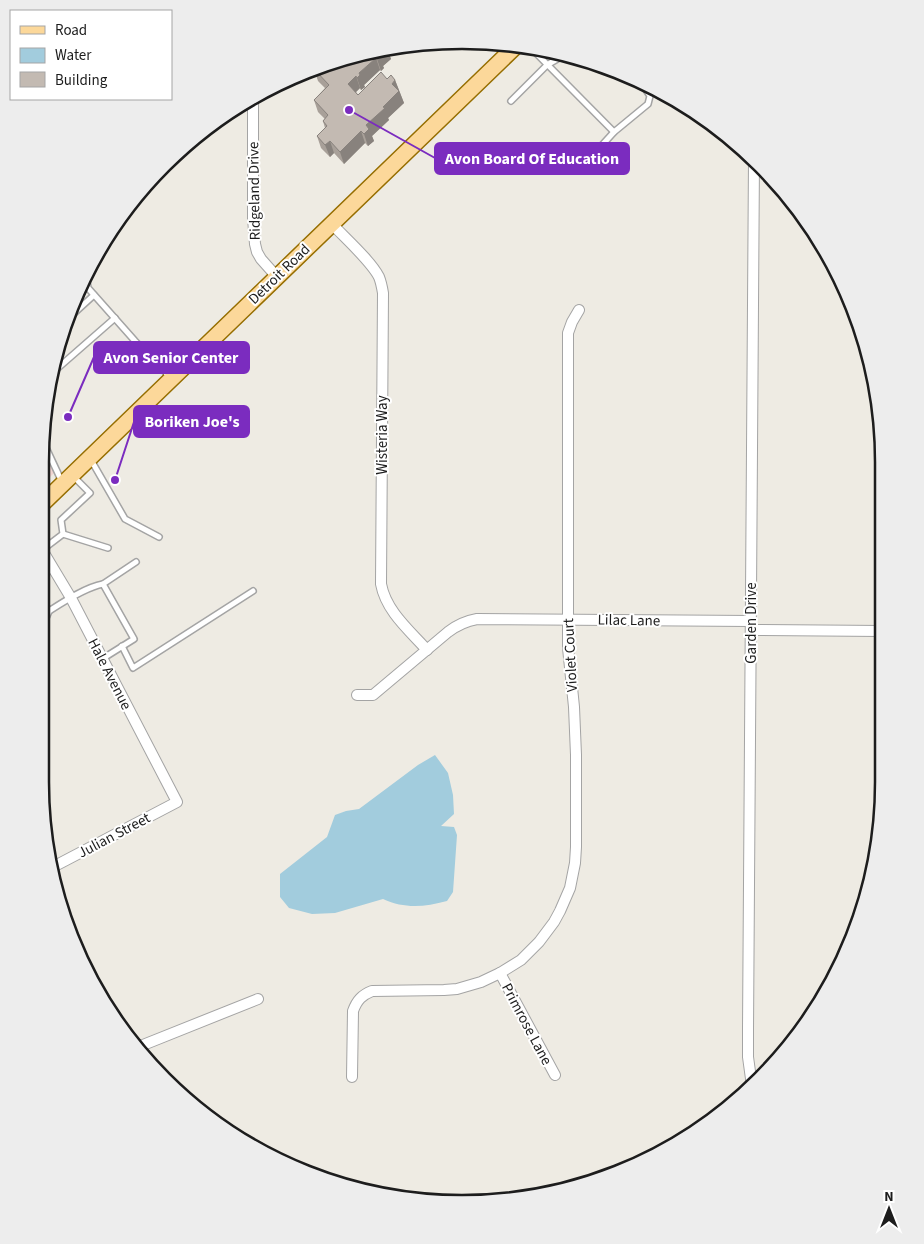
<svg xmlns="http://www.w3.org/2000/svg" width="924" height="1244" font-family="'Source Sans 3',sans-serif">
<style>
.commercial{fill:#f0d4d1}
.water{fill:#a2ccdd}
.lines{fill:none;stroke-linecap:round;stroke-linejoin:round}
.lane-casing{stroke:#a4a4a4;stroke-width:8}
.street-casing{stroke:#a4a4a4;stroke-width:12}
.primary-casing{stroke:#966e00;stroke-width:18}
.lane{stroke:#fff;stroke-width:5}
.street{stroke:#fff;stroke-width:10}
.primary{stroke:#fcd89a;stroke-width:15}
.wall{fill:#a8a099}
.shaded-wall{fill:#88827d}
.building{fill:#c3bab2;stroke:#88827d}
.labels{text-anchor:middle;stroke-width:4;stroke-linejoin:round;paint-order:stroke}
.street-label{font-size:15px;fill:#1d1d1d;stroke:#fff}
.rim{fill:none;stroke:#1d1d1d;stroke-width:2.5}
.leader{fill:none;stroke:#7b2cbf;stroke-width:2}
.callout-dot{fill:#7b2cbf;stroke:#fff;stroke-width:2}
.callout{fill:#7b2cbf;stroke:#7b2cbf;stroke-width:2}
.callout-label{font-size:16px;text-anchor:middle;font-weight:bold;fill:#fff}
</style>
<rect width="100%" height="100%" fill="#eeebe3"/>
<path class="commercial" d="M41,445L54,473L41,486Z"/>
<path class="water" d="M435,755L448,773L453,795L454,814L441,826L454,827L457,835L453,892L447,901C424,907 405,909 383,899L335,913L312,914L289,908L280,897V874L327,837L335,815L346,811L359,809L418,765Z"/>
<g class="lines">
<defs>
<g id="lane">
<path d="M529,46L614,132"/>
<path d="M511,101L547,65L564,55"/>
<path d="M583,166L614,132L648,104L650,96L641,82"/>
<path d="M87,281L88,288L135,341L171,378"/>
<path d="M71,316L94,295"/>
<path d="M51,374L115,318"/>
<path d="M41,437L62,482"/>
<path d="M91,460L125,519L159,537"/>
<path d="M63,534L108,548"/>
<path d="M42,550L63,534L61,520L90,493L74,477"/>
<path d="M40,596L49,611C63,602 86,587 103,584L136,562"/>
<path d="M40,620L47,616L49,611"/>
<path d="M122,646L133,668L253,591"/>
<path d="M102,659L134,639L103,584"/>
</g>
<g id="street">
<path d="M253,97V218L255,244L257,252L261,259L277,277"/>
<path d="M332,224C345,238 371,261 379,277C381,282 382,287 383,293L381,584C386,611 409,630 427,650"/>
<path d="M41,548L71,598L177,802L51,868"/>
<path d="M751,630L882,631"/>
<path d="M357,695H373L448,632C457,625 466,621 477,619L751,621"/>
<path d="M500,973L555,1075"/>
<path d="M138,1047L258,999"/>
<path d="M352,1077L353,1011C357,1000 362,995 372,991L444,990L457,989L481,982L500,973L521,960L539,942L554,922L560,911L570,888L575,863L576,847V755L574,707L568,648V333L572,322L579,310"/>
<path d="M752,1086L748,1057V1029L754,159"/>
</g>
<path id="primary" d="M41,505L518,44"/>
</defs>
<use href="#lane" class="lane-casing"/>
<use href="#street" class="street-casing"/>
<use href="#primary" class="primary-casing"/>
<use href="#lane" class="lane"/>
<use href="#street" class="street"/>
<use href="#primary" class="primary"/>
</g>
<path class="wall" d="M387,49L391,59L383,66L384,68L381,71L380,70L364,85L365,87L361,90L360,88L356,92L358,95L387,79L395,80L404,103L388,118L389,120L372,136L374,141L368,146L365,143L344,164L334,153L330,157L321,148L317,136L325,128L323,121L325,119L318,112L314,100L325,88L318,81L314,69L353,54Z"/>
<g class="shaded-wall">
<path d="M384,49H387L391,59L383,66L384,68L381,71L377,59L378,55Z"/>
<path d="M376,58L380,70L364,85L365,87L361,90L357,78L359,73Z"/>
<path d="M356,76L360,88L352,96L348,84Z"/>
<path d="M395,80L404,103L388,118L389,120L372,136L374,141L368,146L364,134L366,125L383,107L392,84Z"/>
<path d="M361,131L365,143L344,164L340,152Z"/>
<path d="M330,141L334,153L330,157L325,145Z"/>
</g>
<path class="building" d="M384,49L378,55L379,56L377,59L376,58L359,73L360,75L357,78L356,76L348,84L358,95L381,72L387,79L391,75L395,80L392,84L399,91L383,107L385,108L366,125L369,129L364,134L361,131L340,152L330,141L325,145L317,136L327,126L323,121L328,115L314,100L329,85L314,69L353,54Z"/>
<g class="labels">
<g class="street-label">
<text transform="translate(254 191) rotate(-91)" y="5">Ridgeland Drive</text>
<text transform="translate(279 274) rotate(-44)" y="5">Detroit Road</text>
<text transform="translate(382 435) rotate(-90)" y="5">Wisteria Way</text>
<text transform="translate(629 620) rotate(1)" y="5">Lilac Lane</text>
<text transform="translate(751 623) rotate(-90)" y="5">Garden Drive</text>
<text transform="translate(570 655) rotate(-93)" y="5">Violet Court</text>
<text transform="translate(110 674) rotate(63)" y="5">Hale Avenue</text>
<text transform="translate(114 835) rotate(-28)" y="5">Julian Street</text>
<text transform="translate(527 1024) rotate(62)" y="5">Primrose Lane</text>
</g>
</g>
<path d="M0 0H924V1244H0ZM462 49H462A413 413 0 0 1 875 462V782A413 413 0 0 1 462 1195H462A413 413 0 0 1 49 782V462A413 413 0 0 1 462 49Z" fill="#ededed" fill-rule="evenodd"/>
<path class="rim" d="M462 49H462A413 413 0 0 1 875 462V782A413 413 0 0 1 462 1195H462A413 413 0 0 1 49 782V462A413 413 0 0 1 462 49Z"/>
<path class="leader" d="M349 110L435 158M68 417L94 357M115 480L134 422"/>
<g class="callout-dot">
<circle cx="349" cy="110" r="5"/>
<circle cx="68" cy="417" r="5"/>
<circle cx="115" cy="480" r="5"/>
</g>
<g class="callout">
<rect x="435" y="143" width="194" height="31" rx="5"/>
<rect x="94" y="342" width="155" height="31" rx="5"/>
<rect x="134" y="406" width="115" height="31" rx="5"/>
</g>
<g class="callout-label">
<text x="532" y="164">Avon Board Of Education</text>
<text x="171" y="363">Avon Senior Center</text>
<text x="192" y="427">Boriken Joe's</text>
</g>
<rect x="10" y="10" width="162" height="90" fill="#ffffff" stroke="#a5a5a5"/>
<rect x="20" y="26" width="25" height="8" fill="#fcd89a" stroke="#a5a5a5"/>
<text x="55" y="35" font-size="15" fill="#1d1d1d">Road</text>
<rect x="20" y="48" width="25" height="15" fill="#a2ccdd" stroke="#a5a5a5"/>
<text x="55" y="60" font-size="15" fill="#1d1d1d">Water</text>
<rect x="20" y="72" width="25" height="15" fill="#c3bab2" stroke="#a5a5a5"/>
<text x="55" y="85" font-size="15" fill="#1d1d1d">Building</text>
<g transform="translate(889 1209)" stroke="#ffffff" stroke-width="4" paint-order="stroke">
<path d="M0-4L9 19L0 12L-9 19Z" fill="#1d1d1d"/>
<text y="-8" font-size="14" font-weight="bold" text-anchor="middle" fill="#1d1d1d">N</text>
</g>
</svg>
